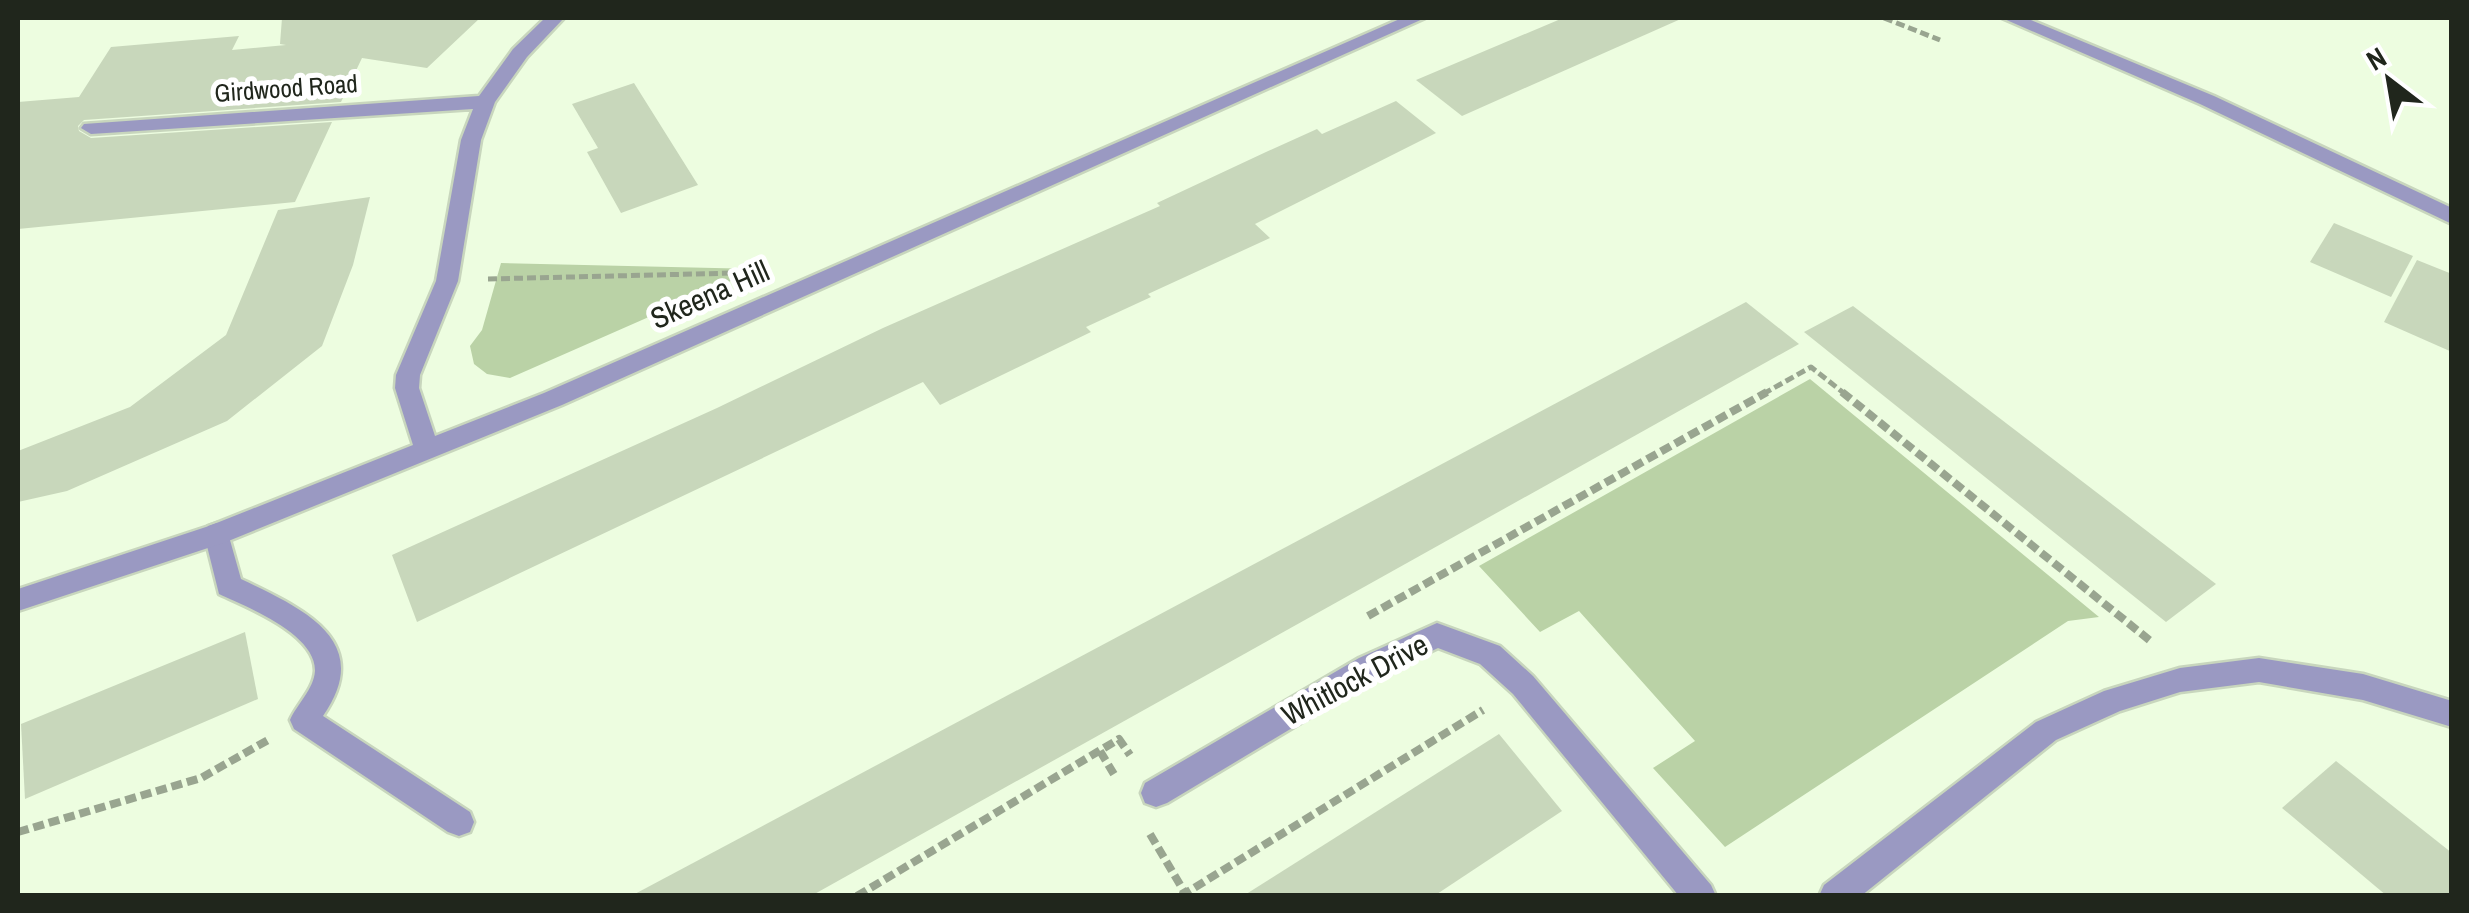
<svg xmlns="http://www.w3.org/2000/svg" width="2469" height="913" font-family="'Archivo Narrow',sans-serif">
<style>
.green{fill:#bad2a6}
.building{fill:#c8d7bb}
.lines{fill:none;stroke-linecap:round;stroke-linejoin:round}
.service-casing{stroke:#c8d6bd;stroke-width:5}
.minor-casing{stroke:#c8d6bd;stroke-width:5}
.path-far1{stroke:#99a590;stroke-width:5;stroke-dasharray:9 4;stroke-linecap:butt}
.path{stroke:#99a590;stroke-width:8;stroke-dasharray:11 5;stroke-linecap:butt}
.service{fill:#9a99c2;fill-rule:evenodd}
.minor{fill:#9a99c2;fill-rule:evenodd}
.labels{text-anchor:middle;stroke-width:10;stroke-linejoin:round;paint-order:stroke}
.far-street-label{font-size:25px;fill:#20261c;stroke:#fff}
.street-label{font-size:30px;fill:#20261c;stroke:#fff}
</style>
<rect width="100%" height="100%" fill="#edfde0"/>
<g class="green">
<path d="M501,263L758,269L510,378L487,374L474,364L470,346L482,330Z"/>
<path d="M1810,379L2099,617L2068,621L1725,847L1653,768L1695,741L1579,611L1540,632L1479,566Z"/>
</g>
<g class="building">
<path d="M282,18H480L427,68L362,58L341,102L84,120L78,126L79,131L91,138L332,122L295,202L18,229V102L79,97L111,47L239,36L232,50L286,45L280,44Z"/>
<path d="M1563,18H1683L1462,116L1416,80Z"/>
<path d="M634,83L698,185L621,213L587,152L598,148L572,104Z"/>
<path d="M1396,101L1436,133L1255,224L1270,238L1148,294L1151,297L1086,327L1091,332L940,405L923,382L417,622L392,555L717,408L883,328L1160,206L1157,203L1266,152L1317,129L1322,134Z"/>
<path d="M370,197L353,265L322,346L227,421L67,491L18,502V451L130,407L226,335L278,210Z"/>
<path d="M2334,223L2413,256L2391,297L2310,262Z"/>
<path d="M2417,260L2452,274V352L2384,322Z"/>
<path d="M1746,302L1799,344L811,896H631Z"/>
<path d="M1853,306L2100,495L2216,584L2166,622L1804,332Z"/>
<path d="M245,632L258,699L25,799L21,724Z"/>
<path d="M1499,734L1562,811L1434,896H1243Z"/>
<path d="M2336,761L2452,853V896H2387L2282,808Z"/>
</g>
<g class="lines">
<defs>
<path id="service" d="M217,523L226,526L241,579C301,608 376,640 323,716L470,812L474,822L470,832L459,836L448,832L294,729L290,720C297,704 314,689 315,671C316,634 247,607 219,594L204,534L208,526Z"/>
<g id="minor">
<path d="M545,18H564L527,57L495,102L481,140L458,281L420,375L419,388L435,436L544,393L1402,18H1425L562,405L226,542L18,611V589L209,526L413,445L395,388L396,375L436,281L461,140L473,109L91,134L81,128L84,124L479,96L513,49Z"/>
<path d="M2002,18H2026L2214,96L2452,208V224L2200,104Z"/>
<path d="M1437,623L1500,646L1533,676L1711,885L1716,896H1679L1513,694L1480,664L1438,648L1379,676L1167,803L1156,807L1145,803L1141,793L1145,783L1359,658Z"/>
<path d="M2259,658L2363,674L2452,701V727L2363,700L2259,682L2180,692L2120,711L2056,740L1861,896H1819L1824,885L2036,722L2104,691L2180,668Z"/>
</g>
</defs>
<use href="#service" class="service-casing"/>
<use href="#minor" class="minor-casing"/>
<g class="path-far1">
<path d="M1884,18L1940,40"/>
<path d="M488,279L736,273"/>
<path d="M1763,394L1811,367L1845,394"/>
</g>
<g class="path">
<path d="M1842,392L2153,643"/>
<path d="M1368,616L1767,392"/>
<path d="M1100,751L1115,776"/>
<path d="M18,832L201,778L268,740"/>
<path d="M1150,834L1185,893"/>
<path d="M857,896L1119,739L1130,755"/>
<path d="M1181,896L1483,710"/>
</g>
<use href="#service" class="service"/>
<use href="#minor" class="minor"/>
</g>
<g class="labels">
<g class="far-street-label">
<text transform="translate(286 88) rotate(-4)" y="9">Girdwood Road</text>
</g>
<g class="street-label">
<text transform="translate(710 295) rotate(-24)" y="10">Skeena Hill</text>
<text transform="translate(1355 680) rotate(-28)" y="10">Whitlock Drive</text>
</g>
</g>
<rect width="2469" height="913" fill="none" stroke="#20261c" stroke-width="40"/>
<g transform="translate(2389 80) rotate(329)" stroke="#ffffff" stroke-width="8" paint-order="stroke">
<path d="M0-8L18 38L0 25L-18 38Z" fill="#20261c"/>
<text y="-15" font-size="28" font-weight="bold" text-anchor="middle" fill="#20261c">N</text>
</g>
</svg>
